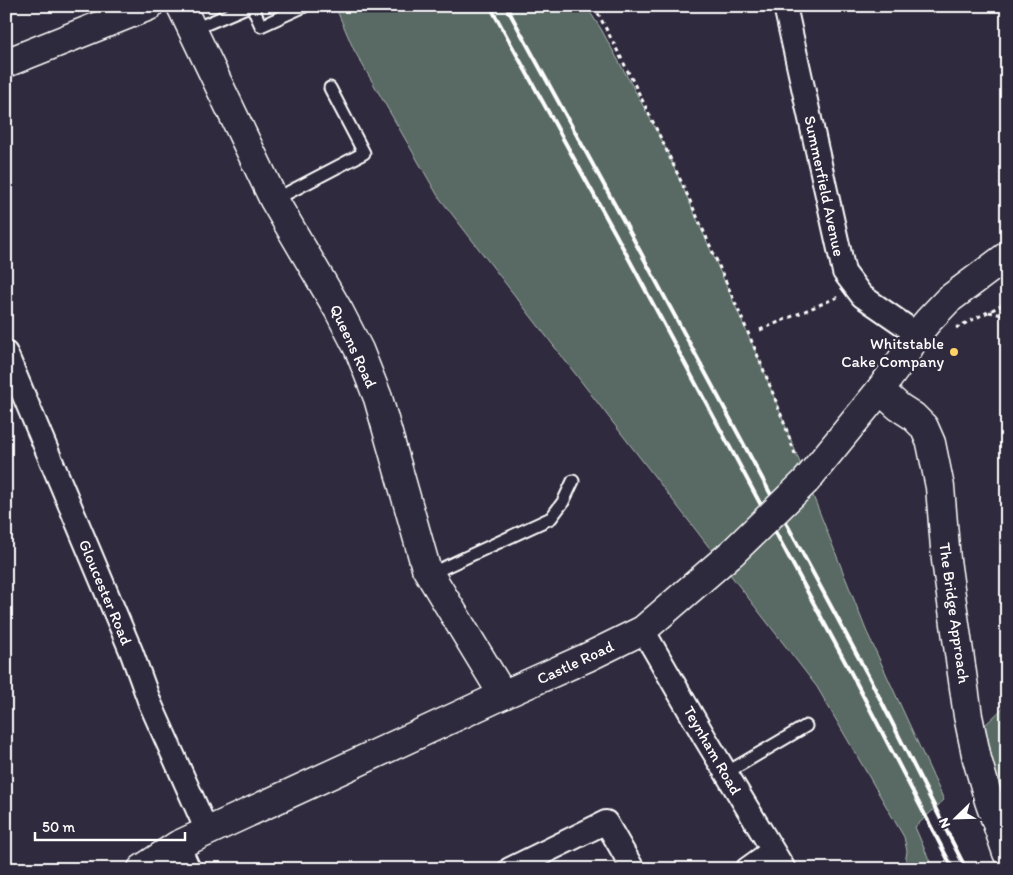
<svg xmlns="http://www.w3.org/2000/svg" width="1013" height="875" font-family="Itim,sans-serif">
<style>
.green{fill:#586a63;stroke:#acb4b1}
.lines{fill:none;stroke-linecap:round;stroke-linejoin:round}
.service-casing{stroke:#fff;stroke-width:15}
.minor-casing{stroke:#fff;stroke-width:26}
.tertiary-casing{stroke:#fff;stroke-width:31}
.path{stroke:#fff;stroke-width:3;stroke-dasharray:4 4;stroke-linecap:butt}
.service{stroke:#2f2a3d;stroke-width:11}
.minor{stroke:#2f2a3d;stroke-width:22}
.tertiary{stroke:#2f2a3d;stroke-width:28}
.rail{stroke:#fff;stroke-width:4}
.tertiary-bridge-casing{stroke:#fff;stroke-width:31;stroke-linecap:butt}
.tertiary-bridge{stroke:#2f2a3d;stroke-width:28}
.poi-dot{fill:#ffd166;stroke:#2f2a3d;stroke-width:2}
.labels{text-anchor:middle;stroke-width:5;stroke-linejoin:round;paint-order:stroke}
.street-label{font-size:16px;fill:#fff;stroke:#2f2a3d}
.poi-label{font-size:16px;fill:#fff;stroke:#2f2a3d;text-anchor:end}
</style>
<rect width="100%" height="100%" fill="#2f2a3d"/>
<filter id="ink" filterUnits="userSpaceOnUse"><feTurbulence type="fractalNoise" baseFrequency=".02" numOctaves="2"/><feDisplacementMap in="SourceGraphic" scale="10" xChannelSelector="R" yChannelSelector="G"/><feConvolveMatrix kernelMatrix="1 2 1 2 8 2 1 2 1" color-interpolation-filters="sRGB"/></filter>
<g filter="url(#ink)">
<g class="green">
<path d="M335,6H586L601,29L662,140L761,364L866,630L944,800L915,827L933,869H904L907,851L904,837L817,687L438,196L354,50Z"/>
<path d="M1007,704V818L1000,802L984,726Z"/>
</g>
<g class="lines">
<defs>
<g id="service">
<path d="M252,6L261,26L305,6"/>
<path d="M192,30L249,6"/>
<path d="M274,200L364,153L330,88"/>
<path d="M430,574L551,518L563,502L573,481"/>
<path d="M726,773L806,726"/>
</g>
<g id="minor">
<path d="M785,6L844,272L862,296L917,334"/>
<path d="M6,353L131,651L150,703L207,831"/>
<path d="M643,630L705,738L784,869"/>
<path d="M178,845L189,869"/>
<path d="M510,869L606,822L633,869"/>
<path d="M747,869L772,851"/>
</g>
<g id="tertiary">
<path d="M181,6L274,200L339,311L359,350L378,398L426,568L503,695"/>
<path d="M6,63L149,6"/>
<path d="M880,390L899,407L913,416L924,427L931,443L940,487L946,560L968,716L977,759L989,801L1007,853"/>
<path d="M806,481L880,390L901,361L917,334L928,321L948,300L1007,256"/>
<path d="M142,869L178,845L503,695L588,657L643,630L733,552"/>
</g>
</defs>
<use href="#service" class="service-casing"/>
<use href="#minor" class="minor-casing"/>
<use href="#tertiary" class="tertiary-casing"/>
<g class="path">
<path d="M594,6C641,94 683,183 722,273C749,334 775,394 796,457"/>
<path d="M989,312L1007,316"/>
<path d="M956,328L1004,304L1007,300"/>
<path d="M760,330L838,297"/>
</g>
<use href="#service" class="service"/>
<use href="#minor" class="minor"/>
<use href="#tertiary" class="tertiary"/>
<g class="rail">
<path d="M490,6L615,233L857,684L953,869"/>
<path d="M506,6L627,227L869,677L966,869"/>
</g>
<defs>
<path id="tertiary-bridge" d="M733,552L806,481"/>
</defs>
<use href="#tertiary-bridge" class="tertiary-bridge-casing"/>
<use href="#tertiary-bridge" class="tertiary-bridge"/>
</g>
</g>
<circle class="poi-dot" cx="954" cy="352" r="5"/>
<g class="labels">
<g class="street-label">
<text transform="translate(825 186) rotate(78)" y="6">Summerfield Avenue</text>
<text transform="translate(354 346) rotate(65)" y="6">Queens Road</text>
<text transform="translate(106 592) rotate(67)" y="6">Gloucester Road</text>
<text transform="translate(955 613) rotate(82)" y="6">The Bridge Approach</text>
<text transform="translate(575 662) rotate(-25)" y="6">Castle Road</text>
<text transform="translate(713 750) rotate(60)" y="6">Teynham Road</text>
</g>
<g class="poi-label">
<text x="944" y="349">Whitstable<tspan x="944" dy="18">Cake Company</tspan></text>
</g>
</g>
<rect width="1013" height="875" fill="none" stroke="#2f2a3d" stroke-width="25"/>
<rect x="12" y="12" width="988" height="850" fill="none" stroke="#fff" stroke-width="2" filter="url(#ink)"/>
<g transform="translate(956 818) rotate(247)" stroke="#2f2a3d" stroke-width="4" paint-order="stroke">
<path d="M0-4L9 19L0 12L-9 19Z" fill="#ffffff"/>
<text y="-8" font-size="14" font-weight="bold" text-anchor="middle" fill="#ffffff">N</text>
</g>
<path d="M35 832v8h150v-8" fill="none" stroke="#ffffff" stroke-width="2.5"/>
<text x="42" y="832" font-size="15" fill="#ffffff" stroke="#2f2a3d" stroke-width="4" paint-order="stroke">50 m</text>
</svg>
